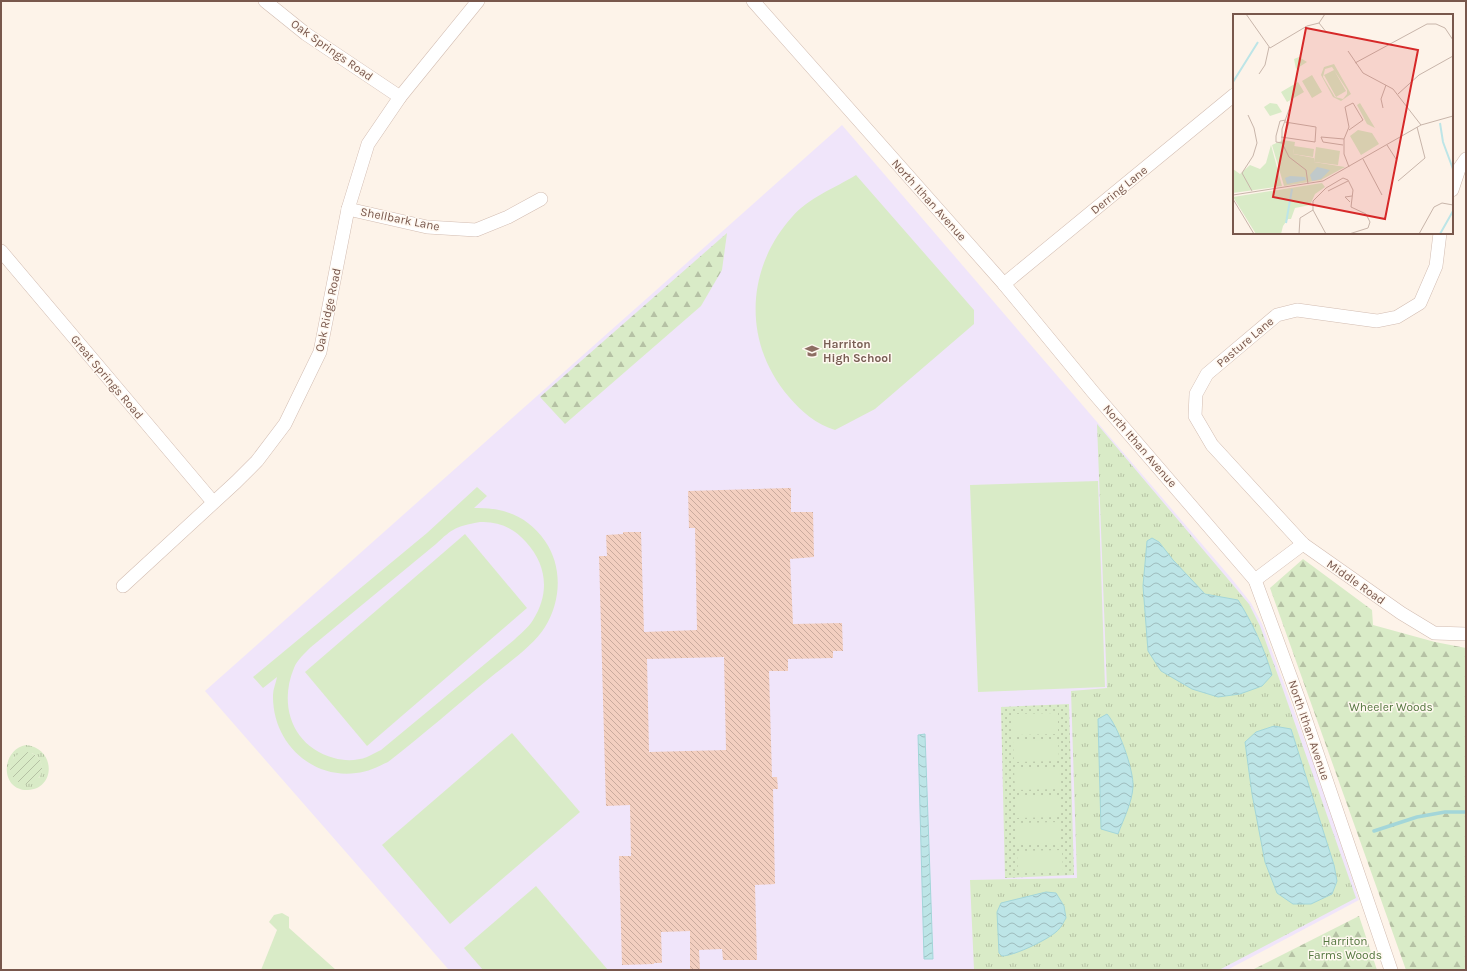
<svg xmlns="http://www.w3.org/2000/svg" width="1467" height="971" font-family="Karla,sans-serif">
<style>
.education{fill:#f0e5fa}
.grass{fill:url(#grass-tufts);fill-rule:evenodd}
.forest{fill:url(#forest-firs)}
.park{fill:url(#park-dots)}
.garden{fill:url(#garden-furrows)}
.pitch{fill:#d9ebc7;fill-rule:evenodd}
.water{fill:url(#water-waves);stroke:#a3d6d9}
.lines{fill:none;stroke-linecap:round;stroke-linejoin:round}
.stream{stroke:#a3d6d9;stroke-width:3.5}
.building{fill:url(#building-back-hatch);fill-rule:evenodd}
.minor-casing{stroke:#d2bcb1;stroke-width:14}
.minor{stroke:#fff;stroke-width:13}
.labels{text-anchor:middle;stroke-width:3;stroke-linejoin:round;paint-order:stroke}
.street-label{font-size:12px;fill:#78574c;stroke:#fff8f0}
.education-label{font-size:12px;font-weight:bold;fill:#785e54;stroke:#fff8f0;text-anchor:start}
.park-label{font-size:12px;fill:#567841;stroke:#fff8f0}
.inset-river{fill:none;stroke:#bde5e7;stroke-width:2}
.inset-road{fill:none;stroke:#c8b5aa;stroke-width:1}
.view{fill:#d62828;fill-opacity:0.15;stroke:#d62828;stroke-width:2}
.inset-edge{fill:none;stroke:#78574c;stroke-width:2}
</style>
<defs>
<pattern id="grass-tufts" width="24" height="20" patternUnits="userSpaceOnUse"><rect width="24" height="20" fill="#d9ebc7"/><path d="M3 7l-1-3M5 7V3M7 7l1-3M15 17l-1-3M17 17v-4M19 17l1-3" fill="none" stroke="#b5c1a4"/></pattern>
<pattern id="forest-firs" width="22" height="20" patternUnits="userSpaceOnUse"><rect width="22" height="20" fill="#d9ebc7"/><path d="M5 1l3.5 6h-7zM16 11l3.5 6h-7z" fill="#b5c1a4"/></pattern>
<pattern id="park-dots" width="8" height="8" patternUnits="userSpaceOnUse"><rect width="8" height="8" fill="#d9ebc7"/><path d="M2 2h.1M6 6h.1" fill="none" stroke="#b5c1a4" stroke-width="1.8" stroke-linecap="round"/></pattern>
<pattern id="garden-furrows" width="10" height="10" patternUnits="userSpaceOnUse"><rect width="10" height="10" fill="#d9ebc7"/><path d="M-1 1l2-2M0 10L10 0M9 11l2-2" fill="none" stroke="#b5c1a4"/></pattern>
<pattern id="water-waves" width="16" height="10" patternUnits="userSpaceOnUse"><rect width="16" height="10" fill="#bde5e7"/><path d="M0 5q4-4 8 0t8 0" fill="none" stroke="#9ebcbd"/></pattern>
<pattern id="building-back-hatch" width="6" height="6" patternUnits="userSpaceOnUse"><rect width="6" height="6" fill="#f3cfc0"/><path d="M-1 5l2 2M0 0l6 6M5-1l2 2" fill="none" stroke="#caab9e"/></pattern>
</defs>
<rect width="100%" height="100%" fill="#fdf3e9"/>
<path class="education" d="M842,125L1231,578L1251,603L1262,624L1324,792L1359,900L1227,970H449L205,691Z"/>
<g class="grass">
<path d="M1097,424L1249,604L1260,626L1280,681L1356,898L1219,970H974L970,880L1077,878L1071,691L1107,688Z"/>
<path d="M26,745C56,748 56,789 28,790C0,791 0,750 26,745ZM32,753C42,758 44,768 39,778L11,772L10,767L14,757Z"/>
</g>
<g class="forest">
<path d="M727,233L722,270L701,306L565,424L540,397Z"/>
<path d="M1303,559L1372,610L1373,625L1435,642L1466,648V970H1406L1270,588Z"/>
<path d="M1359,916L1377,970H1252Z"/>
</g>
<path class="park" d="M1069,704L1074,875L1005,878L1001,707Z"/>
<circle class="garden" cx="26" cy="768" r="16"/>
<g class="pitch">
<path d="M856,175L974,310V324L875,409L835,430C816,424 802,412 789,397C743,344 745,269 792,217C808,198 835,188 856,175Z"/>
<path d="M1098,481L1105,687L978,692L970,485Z"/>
<path d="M477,487L487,496L474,508C503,507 528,516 545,541C563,567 561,601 545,627C534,645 507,664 491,677C457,705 423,735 388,762C377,767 368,772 356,773C310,779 272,741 273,695C273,689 276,683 277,677L263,688L253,677L427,533ZM480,522C498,521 514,528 526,542C547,565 550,593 533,620C528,628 520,634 514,640L381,750C376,752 372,755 367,757C357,761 344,761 334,758C293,747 278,706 294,668C297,660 305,653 311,647L436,544C453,528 457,526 480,522Z"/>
<path d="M465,534L527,608L367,746L305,672Z"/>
<path d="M1058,713V734L1013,735V714Z"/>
<path d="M512,733L580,812L450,924L382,845Z"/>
<path d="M1058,740L1059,761L1014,762L1013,741Z"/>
<path d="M1059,768L1060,789L1015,790L1014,769Z"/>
<path d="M1060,795V817L1015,818V796Z"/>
<path d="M1060,822L1061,843L1016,844V823Z"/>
<path d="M1062,850L1063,871L1018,872L1017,851Z"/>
<path d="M536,886L608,970H483L464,948Z"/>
<path d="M282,913L289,917V928L336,970H261L277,930L269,922L274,915Z"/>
</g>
<g class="water">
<path d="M1152,538L1159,542L1173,560L1205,594L1238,600C1253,624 1264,648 1272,675L1262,686L1240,694L1218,697L1192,689L1161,671L1148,651L1143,586L1147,541Z"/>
<path d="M1107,714C1118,726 1134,770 1133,787C1132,803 1123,820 1118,834L1101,829L1098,719Z"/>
<path d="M1274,726L1291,729L1334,865L1337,881L1332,894L1311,904H1293L1277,893L1265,862L1252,794L1245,742L1256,732Z"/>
<path d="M925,734L933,959H924L918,735Z"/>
<path d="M1046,892L1056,893L1064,906L1066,918C1064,921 1062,926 1059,929C1052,938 1014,956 1002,956L999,953L997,912L1001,903Z"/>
</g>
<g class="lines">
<path class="stream" d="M1374,831L1417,817L1445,812H1466"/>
</g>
<path class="building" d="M791,488V512H813L814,557L790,559L793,624L842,623L843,651H833V658L788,659V671H769L772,777H777L778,789H773L775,884L755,885L757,960H723L722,949L699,950L700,970H690V931L661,932L662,963H654V964L622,965L619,856H631L630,805L606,806L599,556H607L606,535L623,534V532H641L644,632L697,630L695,528H689L688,491ZM724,657L726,750L649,752L647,659Z"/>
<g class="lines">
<defs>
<g id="minor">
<path d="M265,1L306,34L400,97"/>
<path d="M753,1L1004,284L1093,392L1255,580L1299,700L1391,970"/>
<path d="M1452,190L1459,169L1466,159"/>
<path d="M348,209L427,227L476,230L508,217L541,199"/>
<path d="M1440,233L1436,266L1420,303L1397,317L1377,321L1297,310L1277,315L1207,374L1196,394L1195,416L1212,445L1303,544L1401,613L1434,633L1466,634"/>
<path d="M1,251L213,502"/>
<path d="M1004,284L1234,95"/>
<path d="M1255,580L1303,544"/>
<path d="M123,586L236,482L257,461L285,424L320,352L348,209L368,144L400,97L478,1"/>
</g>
</defs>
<use href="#minor" class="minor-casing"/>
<use href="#minor" class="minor"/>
</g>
<defs>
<symbol id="school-bare" viewBox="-9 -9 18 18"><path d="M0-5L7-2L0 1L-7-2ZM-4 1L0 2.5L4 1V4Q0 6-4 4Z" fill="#8d6e63" stroke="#fff8f0" stroke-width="2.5" paint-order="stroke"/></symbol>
</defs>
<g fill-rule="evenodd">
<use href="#school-bare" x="802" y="341" width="20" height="20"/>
</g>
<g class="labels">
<g class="street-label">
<text transform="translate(332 50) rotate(35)" y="4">Oak Springs Road</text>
<text transform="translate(1119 190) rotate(-39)" y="4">Derring Lane</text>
<text transform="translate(929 200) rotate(48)" y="4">North Ithan Avenue</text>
<text transform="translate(400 219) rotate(11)" y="4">Shellbark Lane</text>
<text transform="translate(328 310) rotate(-78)" y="4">Oak Ridge Road</text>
<text transform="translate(1245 342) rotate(-40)" y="4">Pasture Lane</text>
<text transform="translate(107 377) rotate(50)" y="4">Great Springs Road</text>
<text transform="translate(1140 446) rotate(49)" y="4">North Ithan Avenue</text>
<text transform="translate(1356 582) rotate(35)" y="4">Middle Road</text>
<text transform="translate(1309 730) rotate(71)" y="4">North Ithan Avenue</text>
</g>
<g class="education-label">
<text x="823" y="348">Harriton<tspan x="823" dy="14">High School</tspan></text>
</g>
<g class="park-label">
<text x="1391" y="711">Wheeler Woods</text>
<text x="1345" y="945">Harriton<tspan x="1345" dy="14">Farms Woods</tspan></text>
</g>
</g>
<g transform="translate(1233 14)">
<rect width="220" height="220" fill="#fdf3e9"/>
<path d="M50,126L62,128L60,140L81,144V148L112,153L88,166L51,172L39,131Z" fill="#d9ebc7"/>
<path d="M127,89L142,114L134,110L124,91ZM38,131L49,172L0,179V155L7,160L17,151L27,155L33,149ZM89,169L92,173L82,180L77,191L62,194L58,205H55L50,212L48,220H23L0,183Z" fill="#d9ebc7"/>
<path d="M61,132L81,135L80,143L60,140Z" fill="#d9ebc7"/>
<path d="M66,43L74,48L63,55L61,45ZM101,50L118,80L108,87L100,83L88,61L91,53ZM99,53L114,76V80L110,85L102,83L90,63L92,55ZM101,56L113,77L103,83L91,61ZM79,61L89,78L79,84L69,67ZM65,68L71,78L54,88L48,78ZM37,89L44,90L49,98L37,102L31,93ZM125,116L139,119L146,130L128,141L117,122ZM83,133L107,137L105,151L81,148Z" fill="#d9ebc7" fill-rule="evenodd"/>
<path d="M84,153L97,156L88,165L79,167L77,161ZM57,162L72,163L73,166L54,170L52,164Z" fill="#bde5e7"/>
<path class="inset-river" d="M0,68L25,28M207,109L210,128L220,155M53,209L59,175M207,220L220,197"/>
<path class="inset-road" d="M13,0L37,34L74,12L86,9L92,0M86,9L94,19M115,37L130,59L160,75L188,111M122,49L194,10H203L212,14L220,26M26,60L32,51L36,33M165,80L186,61L220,42M58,90L49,115V129L56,143L73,156L75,170M150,94L148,85L153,71M15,101L21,114L24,129L20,142L9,159L19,177M48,123L82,128L83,113L52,108M51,124L56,108M111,125L116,113L112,93L120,89L130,106L116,116M49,129L43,128V122L47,107L53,106M110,131L90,128L88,123L111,125V140L116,153M154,131L163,145M130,145L149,181M165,167L192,144L184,113M95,177L115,167M0,181L90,167L188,111L220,102M0,185L21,220M117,188L112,183L119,182M66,220L67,204L80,196M93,220L80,196V187L93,174L110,164L115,166L120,176L118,193L133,200L137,208L135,214L116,220M186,220L201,193L209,189L220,191"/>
<path class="view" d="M73,14L185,36L152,205L40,183Z"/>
<rect width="220" height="220" class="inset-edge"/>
</g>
<rect width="1467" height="971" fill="none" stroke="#78574c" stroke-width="4"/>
</svg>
